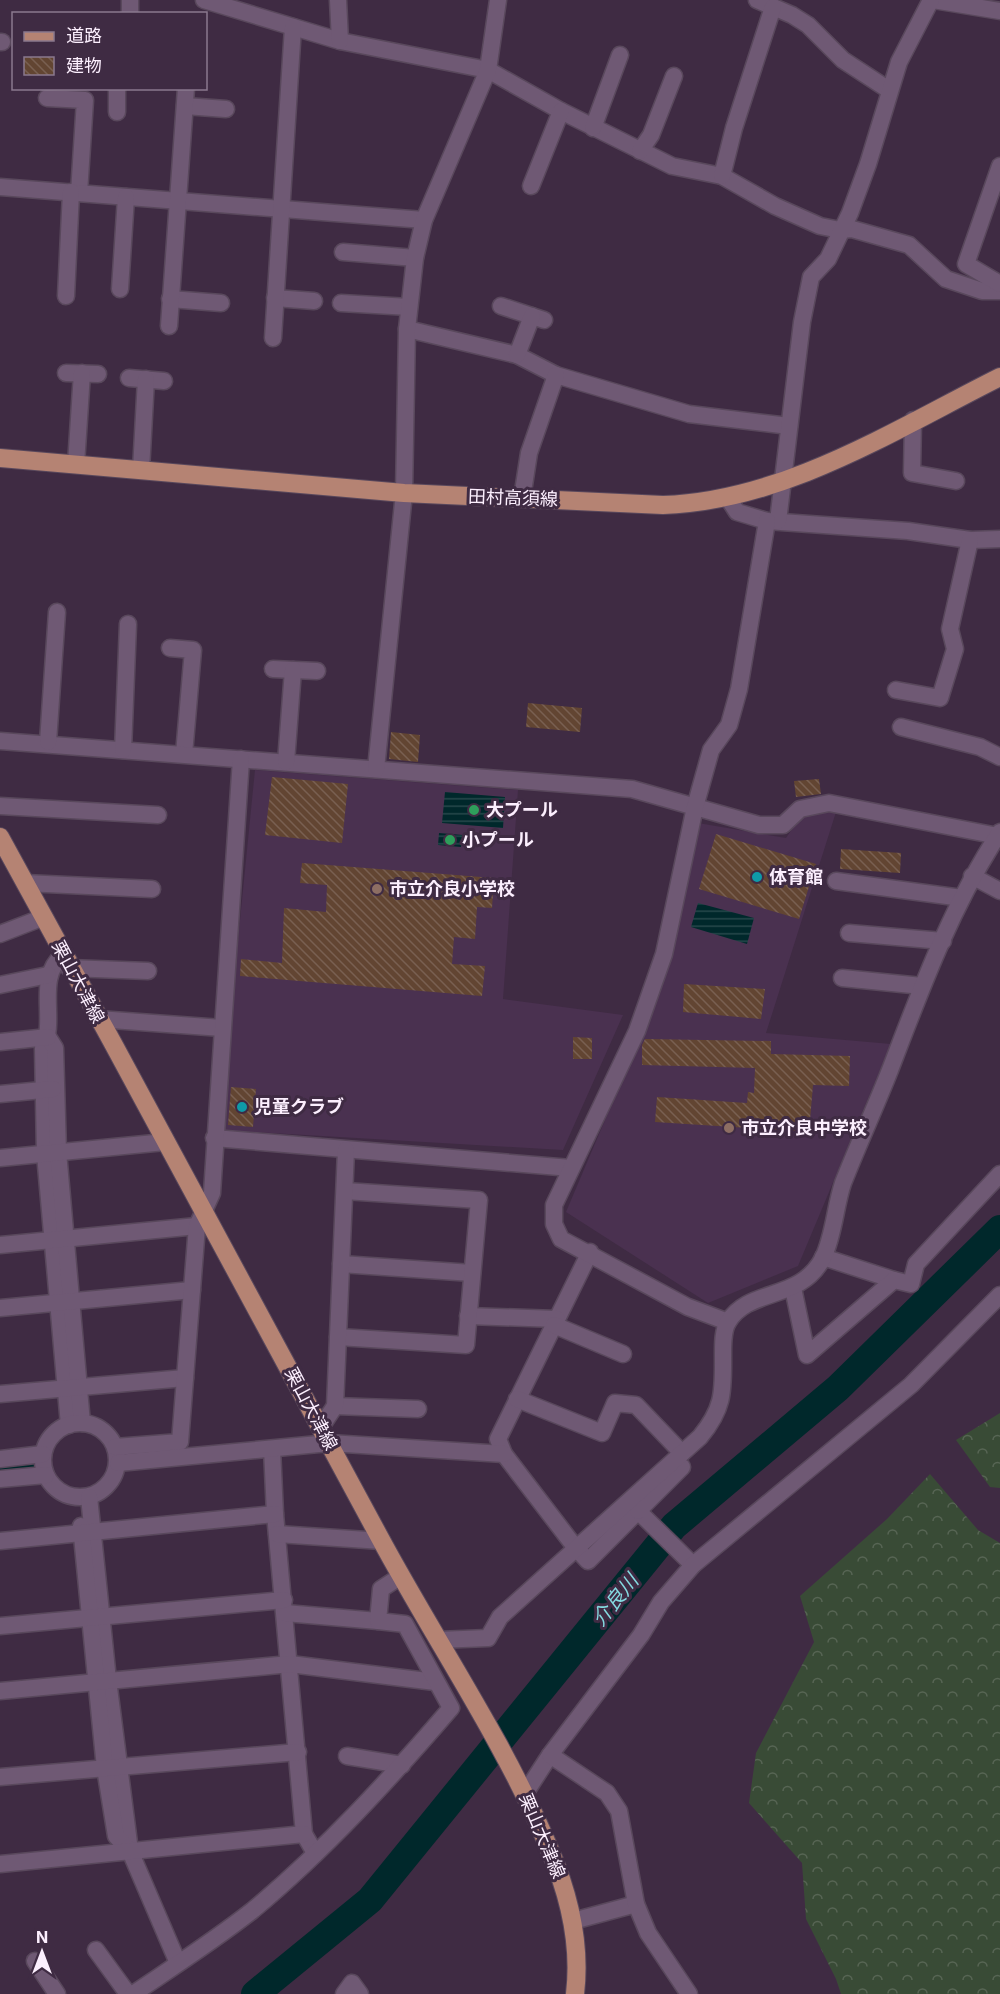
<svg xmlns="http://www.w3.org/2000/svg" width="1000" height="1994" font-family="Inter,'Noto Sans JP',sans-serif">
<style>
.built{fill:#4a3150}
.forest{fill:url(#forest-crowns)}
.water{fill:url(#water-rules)}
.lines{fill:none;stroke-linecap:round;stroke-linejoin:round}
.stream{stroke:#00282b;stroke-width:4.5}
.river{stroke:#00282b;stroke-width:28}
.building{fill:url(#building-back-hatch)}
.minor-casing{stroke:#59485c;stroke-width:19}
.major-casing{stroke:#59485c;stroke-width:20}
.minor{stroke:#6f5974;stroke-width:16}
.major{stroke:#b58373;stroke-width:18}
.leisure-dot{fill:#2e9e5b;stroke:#3f2b43;stroke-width:2}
.culture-dot{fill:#0f9aa8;stroke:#3f2b43;stroke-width:2}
.education-dot{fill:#8d6e63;stroke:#3f2b43;stroke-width:2}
.labels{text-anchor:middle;stroke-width:6;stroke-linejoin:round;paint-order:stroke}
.street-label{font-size:18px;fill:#fceffe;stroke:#3f2b43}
.poi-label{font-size:18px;font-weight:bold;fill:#fceffe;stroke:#3f2b43;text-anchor:start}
.water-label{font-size:20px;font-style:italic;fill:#85dbe1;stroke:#3f2b43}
</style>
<defs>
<pattern id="forest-crowns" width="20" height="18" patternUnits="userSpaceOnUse" patternTransform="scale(1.5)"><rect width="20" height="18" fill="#394b36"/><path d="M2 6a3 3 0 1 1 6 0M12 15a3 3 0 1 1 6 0" fill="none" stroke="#576554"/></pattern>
<pattern id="water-rules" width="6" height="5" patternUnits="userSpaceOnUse" patternTransform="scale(1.5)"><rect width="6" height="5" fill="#00282b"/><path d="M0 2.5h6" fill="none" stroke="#26484b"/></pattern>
<pattern id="building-back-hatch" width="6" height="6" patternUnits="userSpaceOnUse" patternTransform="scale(1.5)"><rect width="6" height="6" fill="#624532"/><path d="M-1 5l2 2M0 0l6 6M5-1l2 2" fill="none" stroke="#796051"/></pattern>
</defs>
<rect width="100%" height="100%" fill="#3f2b43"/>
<g class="built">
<path d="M255,770L518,790L503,999L623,1015L563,1150L219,1130Z"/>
<path d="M805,810L836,812L766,1033L891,1044L798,1266L708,1303L566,1212L663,983L698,823L786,838Z"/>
</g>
<g class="forest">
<path d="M1000,1413V1488L990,1487L956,1440Z"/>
<path d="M930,1474L978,1530L1000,1543V1994H841L836,1979L806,1919L802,1863L749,1803L756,1753L814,1642L800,1596L887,1519Z"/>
</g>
<g class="water">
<path d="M445,792L505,797L503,828L442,823Z"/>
<path d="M439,833L463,835L461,847L438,845Z"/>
<path d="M698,903L754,918L747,944L691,927Z"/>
</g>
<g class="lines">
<path class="stream" d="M0,1468L34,1465"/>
<path class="river" d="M255,1994L370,1900L674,1526L838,1388L1000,1229"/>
</g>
<g class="building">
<path d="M528,703L582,708L580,732L526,727Z"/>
<path d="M391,732L420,735L418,762L389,759Z"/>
<path d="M272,777L348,784L342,843L265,835Z"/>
<path d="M819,779L821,794L796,797L794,781Z"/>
<path d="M716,834L816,864L799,919L699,889Z"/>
<path d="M841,849L901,853L900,873L840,869Z"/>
<path d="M302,863L494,878L492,908L477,907L475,939L454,937L452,964L485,966L482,996L240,976L241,959L282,963L284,908L326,912L327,885L300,883Z"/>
<path d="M684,984L765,989L761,1019L683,1012Z"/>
<path d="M573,1037L592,1038V1059H573Z"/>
<path d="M645,1039L771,1041V1054L850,1056L849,1086L813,1085L809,1132L655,1122L657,1097L747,1103L748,1092L754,1093L755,1068L642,1065V1045Z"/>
<path d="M231,1087L256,1089L253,1127L228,1125Z"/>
</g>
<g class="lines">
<defs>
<g id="minor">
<path d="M130,0V14"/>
<path d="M204,0L340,41L488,70L561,111L672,166L722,176L775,206L820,226L840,230L852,229L909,245L946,279L982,291H1000"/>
<path d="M338,0L340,41"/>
<path d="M757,0L792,15L808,25L843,60L889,90"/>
<path d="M933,0L1000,11"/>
<path d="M0,42H2"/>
<path d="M47,98L85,100L79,193"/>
<path d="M185,106L226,109"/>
<path d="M117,112V88"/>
<path d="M593,128L620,55"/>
<path d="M640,151L651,135L674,76"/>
<path d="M1000,166L966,264L1000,284"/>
<path d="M722,176L734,128L773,7"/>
<path d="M531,186L561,111"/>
<path d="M0,187L424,220"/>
<path d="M343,252L415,258"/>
<path d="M120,289L126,197"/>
<path d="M66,296L71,192"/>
<path d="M275,298L314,301"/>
<path d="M170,299L221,303"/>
<path d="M341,303L409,307"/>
<path d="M501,306L544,320"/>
<path d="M169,326L186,88"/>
<path d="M407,329L517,355L556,375L689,414L789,426"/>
<path d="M273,338L293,27"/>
<path d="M517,355L532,316"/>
<path d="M66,373L98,374"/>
<path d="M129,378L164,381"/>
<path d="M913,420L912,473L956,481"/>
<path d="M76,464L82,373"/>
<path d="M141,470L146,379"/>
<path d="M522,498L529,453L556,375"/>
<path d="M728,498L737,512L767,521L908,531L970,540L1000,539"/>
<path d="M778,521L802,322L811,277L828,259L850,213L868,164L899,62L931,0"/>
<path d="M170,648L193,650L184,754"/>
<path d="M273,669L317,671"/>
<path d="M896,690L940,698L955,649L950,629L970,540"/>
<path d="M901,727L980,747L1000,757"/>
<path d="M0,741L632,789L759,825H783L800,809L829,803L998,836"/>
<path d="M48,742L57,612"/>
<path d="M123,750L128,624"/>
<path d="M286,762L293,670"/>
<path d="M376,769L404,493L407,329L415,258L424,220L488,70L498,0"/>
<path d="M0,806L158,815"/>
<path d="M972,876L1000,891"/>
<path d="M836,881L962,898"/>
<path d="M25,883L152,889"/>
<path d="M849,933L943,941"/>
<path d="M0,934L44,917"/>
<path d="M63,955C35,978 57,1019 43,1048L45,1154L69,1425"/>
<path d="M69,968L148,971"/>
<path d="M842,978L922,986"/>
<path d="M0,985L48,975"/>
<path d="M98,1019L222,1028"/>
<path d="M48,1037L55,1048L58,1152L82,1423"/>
<path d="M0,1042L48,1037"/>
<path d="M0,1094L53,1089"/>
<path d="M214,1138L571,1168"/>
<path d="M0,1158L165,1142"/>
<path d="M0,1245L197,1226"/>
<path d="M590,1252L498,1439L504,1454L575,1547L588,1561L638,1511L693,1565"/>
<path d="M823,1257L894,1280"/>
<path d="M341,1264L472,1273"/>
<path d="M793,1288L807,1355L894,1280L911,1284L916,1264L1000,1174"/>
<path d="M0,1308L192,1290"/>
<path d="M468,1316L557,1319"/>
<path d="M728,1322L688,1307L561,1239L554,1224V1205L637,1031L664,954L695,807L711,750L729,725L739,689L767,521"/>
<path d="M554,1325L623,1354"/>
<path d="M338,1337L466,1345L479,1200L345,1191"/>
<path d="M0,1394L185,1378"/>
<path d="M517,1399L602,1433L615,1403L636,1405L682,1453"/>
<path d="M335,1406L418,1409"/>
<circle cx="80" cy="1460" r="37"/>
<path d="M321,1427L335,1406L346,1150"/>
<path d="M115,1447L180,1442L197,1226L212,1193L241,759"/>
<path d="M272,1449L275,1514L304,1834L315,1853"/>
<path d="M0,1459L43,1454"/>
<path d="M118,1463L329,1443L504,1454"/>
<path d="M0,1479L46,1475"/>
<path d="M89,1497L108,1680L130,1851L178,1963"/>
<path d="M638,1511L682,1467"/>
<path d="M81,1526L105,1768L116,1836L130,1851"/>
<path d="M277,1534L382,1541"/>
<path d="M0,1541L275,1514"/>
<path d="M285,1613L378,1621"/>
<path d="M0,1626L284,1600"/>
<path d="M438,1640L488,1638L500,1617L700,1437C725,1407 723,1390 723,1353C723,1343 723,1330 728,1322C749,1287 800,1302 823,1258C834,1235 835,1207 843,1183C858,1145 875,1108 890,1070C921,989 952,905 1000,832"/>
<path d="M0,1691L290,1664L435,1682"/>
<path d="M347,1756L402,1765"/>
<path d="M0,1777L298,1752"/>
<path d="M524,1795L550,1755"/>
<path d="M0,1864L304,1834"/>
<path d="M573,1921L636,1904"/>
<path d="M96,1950L128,1994"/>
<path d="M35,1961L57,1994"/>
<path d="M133,1994C173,1967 215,1940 253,1910C325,1850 390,1779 451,1708L405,1624L378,1621L381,1589L401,1576"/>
<path d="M344,1994L352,1983L360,1994"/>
<path d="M689,1994L648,1933L636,1904L619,1811L607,1793L550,1755L641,1635L661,1602L693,1565L911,1385L1000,1295"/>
</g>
<g id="major">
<path d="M0,458L404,493L663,505C784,501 894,430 1000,377"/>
<path d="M0,837C128,1070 255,1304 380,1538C436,1642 503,1739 549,1848C569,1894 581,1944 575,1994"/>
</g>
</defs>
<use href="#minor" class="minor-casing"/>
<use href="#major" class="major-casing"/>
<use href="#minor" class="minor"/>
<use href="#major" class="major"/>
</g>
<g class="leisure-dot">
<circle cx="474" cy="810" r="6"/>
<circle cx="450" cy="840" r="6"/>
</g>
<g class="culture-dot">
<circle cx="757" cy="877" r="6"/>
<circle cx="242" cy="1107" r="6"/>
</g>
<g class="education-dot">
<circle cx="377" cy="889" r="6"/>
<circle cx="729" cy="1128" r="6"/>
</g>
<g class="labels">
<g class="street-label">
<text transform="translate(513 498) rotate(2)" y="6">田村高須線</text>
<text transform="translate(78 982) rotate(62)" y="6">栗山大津線</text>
<text transform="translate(311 1409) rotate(62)" y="6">栗山大津線</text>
<text transform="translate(542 1836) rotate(67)" y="6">栗山大津線</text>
</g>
<g class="poi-label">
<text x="486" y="816">大プール</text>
<text x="462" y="846">小プール</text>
<text x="769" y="883">体育館</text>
<text x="389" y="895">市立介良小学校</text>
<text x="254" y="1113">児童クラブ</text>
<text x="741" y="1134">市立介良中学校</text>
</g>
<g class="water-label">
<text transform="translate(615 1600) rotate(-51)" y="7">介良川</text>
</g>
</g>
<rect x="12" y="12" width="195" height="78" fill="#3f2b43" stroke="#8b798e" stroke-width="1.5"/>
<rect x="24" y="32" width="30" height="9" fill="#b58373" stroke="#8b798e" stroke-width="1.5"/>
<text x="66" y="42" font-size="18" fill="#fceffe">道路</text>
<rect x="24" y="57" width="30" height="18" fill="url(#building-back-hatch)" stroke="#8b798e" stroke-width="1.5"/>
<text x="66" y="72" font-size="18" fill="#fceffe">建物</text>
<g transform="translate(42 1952)" stroke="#3f2b43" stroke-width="4.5" paint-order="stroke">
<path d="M0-4.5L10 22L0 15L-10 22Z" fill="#fceffe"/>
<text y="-9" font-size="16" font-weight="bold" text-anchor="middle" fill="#fceffe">N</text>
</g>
</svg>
